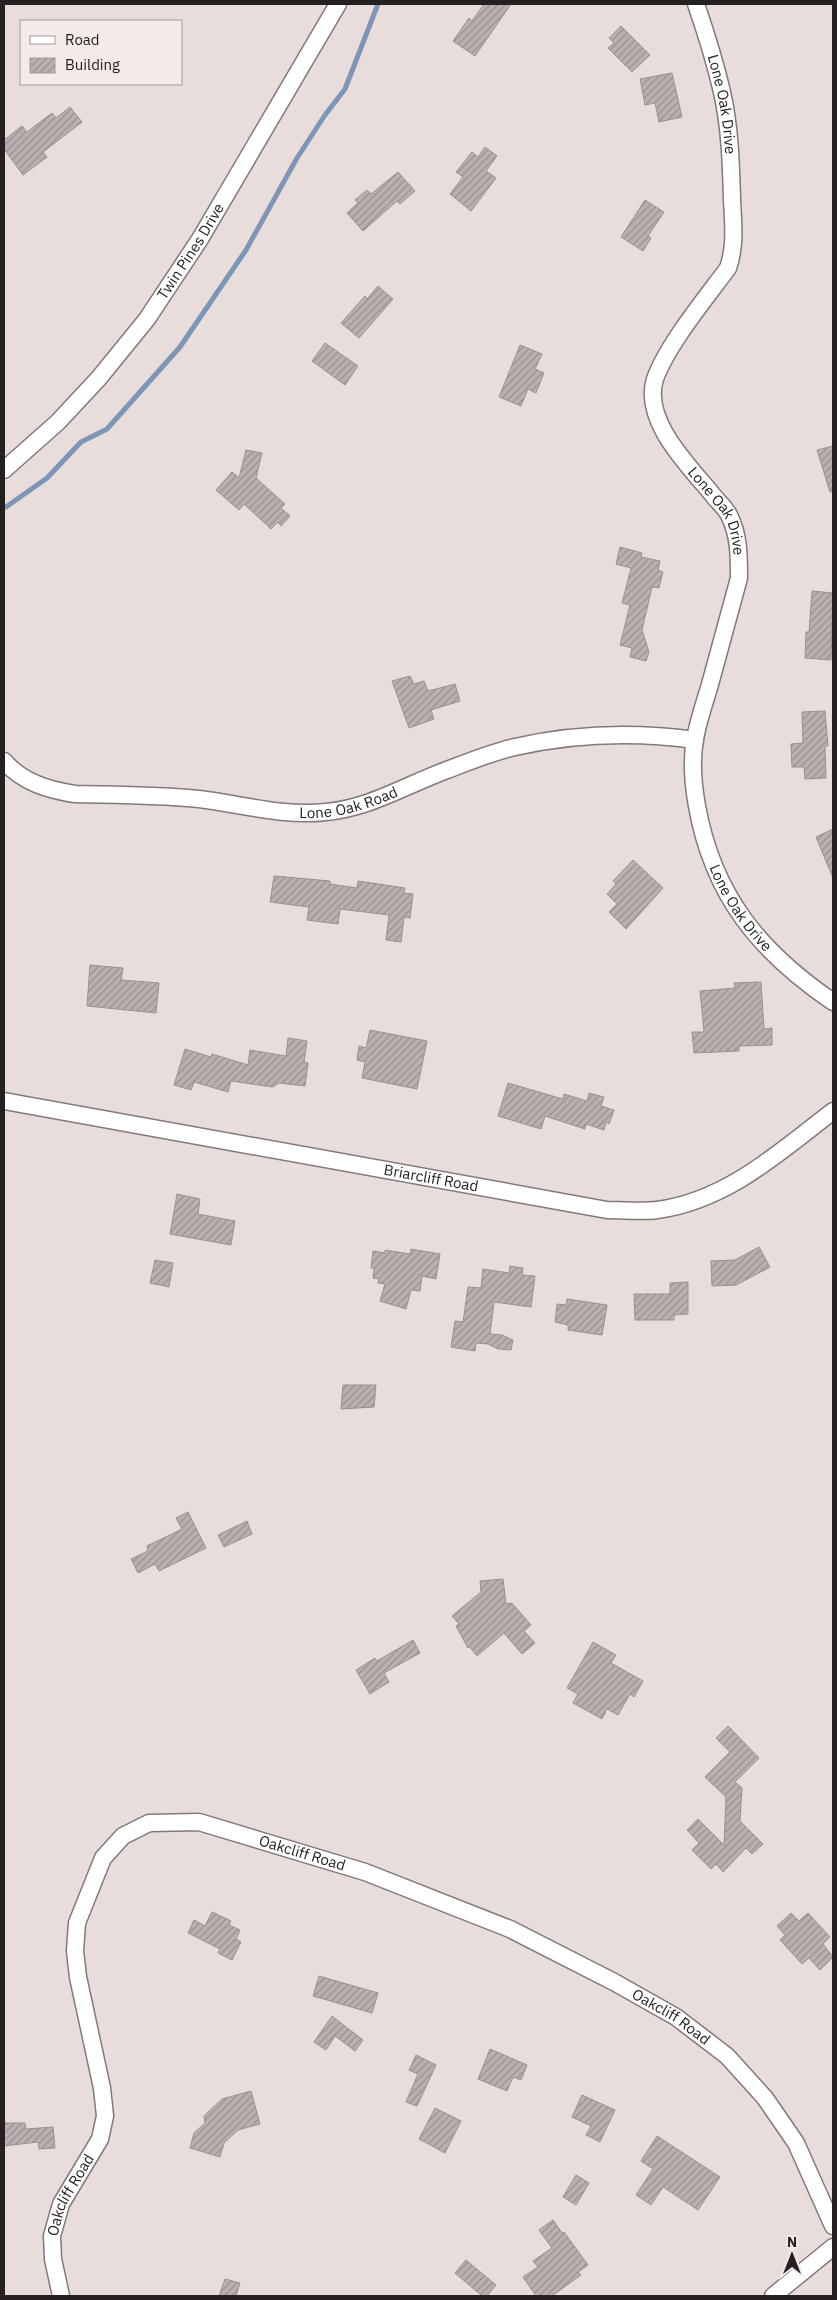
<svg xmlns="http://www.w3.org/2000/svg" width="837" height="2300" font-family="'IBM Plex Sans',sans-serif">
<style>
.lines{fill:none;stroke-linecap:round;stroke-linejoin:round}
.stream{stroke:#7d95b6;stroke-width:5}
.building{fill:url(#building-hatch);stroke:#9b9090}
.street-casing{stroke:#837978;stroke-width:19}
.street{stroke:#fff;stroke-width:16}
.labels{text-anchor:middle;stroke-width:4;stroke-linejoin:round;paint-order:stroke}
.street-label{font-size:15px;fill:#252120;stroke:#f6eae9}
</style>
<defs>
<pattern id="building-hatch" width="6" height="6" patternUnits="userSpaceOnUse" patternTransform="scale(1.25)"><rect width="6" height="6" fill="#bbb0af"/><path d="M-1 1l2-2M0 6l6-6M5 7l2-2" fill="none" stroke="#988f8e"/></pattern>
</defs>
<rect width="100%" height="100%" fill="#e9dddc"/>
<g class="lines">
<path class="stream" d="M6,507L47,478L81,442L107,429L180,347L246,250L297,158L325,115L345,89L378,4"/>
</g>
<g class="building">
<path d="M484,4H511L475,56L453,41L469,18L472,21Z"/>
<path d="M621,26L650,55L632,72L608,48L614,43L609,38Z"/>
<path d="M672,73L682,117L659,122L655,103L645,105L640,79Z"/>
<path d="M70,107L82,122L43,152L47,157L23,175L4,149V140L22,126L27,132L52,113L56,118Z"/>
<path d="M485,147L497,156L486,171L496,178L471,211L450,194L463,177L456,172L472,152L478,157Z"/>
<path d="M398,172L415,191L400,204L397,201L363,231L347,213L358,203L355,200L367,190L371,194Z"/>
<path d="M645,200L664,212L648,236L651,238L643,251L621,237Z"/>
<path d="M378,286L393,299L359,338L341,323L365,296L367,299Z"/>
<path d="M325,343L358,366L345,385L312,361Z"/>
<path d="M520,345L542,354L535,369L544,373L536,393L528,389L521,406L499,397Z"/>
<path d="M833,446V491L830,492L817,450Z"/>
<path d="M246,450L262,453L256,478L285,504L281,508L290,516L281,526L278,522L271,529L244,504L239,510L216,490L232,472L239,478Z"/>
<path d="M620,547L642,553L641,557L660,561L658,570L663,572L659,588L652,587L642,630L649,652L646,661L630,657L632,648L620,645L630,605L622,603L631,568L616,564Z"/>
<path d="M812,591L833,593L831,660L805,658L806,632H809Z"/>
<path d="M410,676L414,684L424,681L428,691L455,684L460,701L431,710L434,719L409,728L392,681Z"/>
<path d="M825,711L828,746H825L826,778L805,779L804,767H792L791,744L803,743L802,712Z"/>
<path d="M833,829V878L816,837Z"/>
<path d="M633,860L663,888L626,929L609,912L617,904L607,894L616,884L613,881Z"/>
<path d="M274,876L330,881V884L357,888L358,881L405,888L404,893L413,894L410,918L404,917L401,942L386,940L389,915L340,909L338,924L307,920L309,907L270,902Z"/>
<path d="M90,965L123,968L121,980L159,983L156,1013L87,1006Z"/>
<path d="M761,982L764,1029L772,1028V1045L739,1046V1051L694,1053L692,1032H704L700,991L735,988L734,983Z"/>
<path d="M370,1030L427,1041L417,1089L362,1078L365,1062L357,1060L359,1046L366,1048Z"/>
<path d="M288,1038L307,1041L304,1062L308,1063L305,1086L279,1083L273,1087L231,1081L228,1092L194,1082L191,1090L174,1085L185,1049L211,1057L212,1054L248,1065L250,1050L286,1056Z"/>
<path d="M508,1083L563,1099L564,1094L587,1101L589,1093L604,1097L601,1106L614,1110L609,1124L606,1122L604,1130L586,1124L585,1129L545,1116L541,1129L498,1116Z"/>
<path d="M177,1194L200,1199L198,1214L235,1221L231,1245L170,1234Z"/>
<path d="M759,1247L770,1267L736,1285L712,1286L711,1261L735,1260Z"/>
<path d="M411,1249L440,1254L436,1279L422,1276L420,1291L411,1290L406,1309L380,1301L385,1284L378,1283L379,1279L373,1278L374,1268H371L373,1251L385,1253V1250L410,1254Z"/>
<path d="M155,1260L173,1263L169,1287L150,1283Z"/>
<path d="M510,1266L523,1268L522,1275L535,1276L531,1307L494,1302L490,1334L502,1335L513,1340L511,1350L498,1349L488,1344L476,1343L475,1351L451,1347L455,1321L463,1322L468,1287L481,1288L483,1269L509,1273Z"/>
<path d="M688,1282V1314L674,1315V1320H635L634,1294H670V1283Z"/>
<path d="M567,1299L607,1305L602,1335L568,1330V1325L555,1322L557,1304L566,1305Z"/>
<path d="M343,1385H376L374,1407L341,1409Z"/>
<path d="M188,1512L206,1548L159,1571L155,1564L138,1573L131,1559L148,1551L147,1546L182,1529L176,1518Z"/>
<path d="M247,1521L252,1534L224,1547L218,1535Z"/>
<path d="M503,1579L506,1604L512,1603L531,1625L524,1631L535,1643L522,1654L504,1633L477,1656L469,1646L468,1648L456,1626L459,1624L452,1616L481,1592L480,1581Z"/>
<path d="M413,1640L420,1653L384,1673L389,1682L370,1694L356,1670L375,1658L377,1661Z"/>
<path d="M593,1642L616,1655L611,1663L643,1681L634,1697L630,1694L618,1715L607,1709L602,1719L573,1703L578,1694L567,1688Z"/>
<path d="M728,1726L759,1758L735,1782L742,1788L740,1821L763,1844L752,1854L746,1848L723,1872L716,1864L711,1869L692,1850L699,1843L687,1830L698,1819L724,1845L726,1797L705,1777L730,1752L716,1738Z"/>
<path d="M212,1912L231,1921L229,1925L240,1930L236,1939L241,1942L232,1960L218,1953L220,1949L188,1933L194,1920L205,1926Z"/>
<path d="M791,1913L799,1921L808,1913L830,1937L823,1944L833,1957L820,1970L809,1958L802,1964L780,1940L785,1935L777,1926Z"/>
<path d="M319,1976L378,1993L372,2013L313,1996Z"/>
<path d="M332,2016L363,2040L355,2051L335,2036L326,2050L314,2042Z"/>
<path d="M490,2049L527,2065L521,2080L513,2077L507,2091L478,2079Z"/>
<path d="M416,2055L436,2065L417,2106L406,2102L418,2074L409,2070Z"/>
<path d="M251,2091L260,2124L238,2130L224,2143L220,2157L190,2148L194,2133L205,2123L204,2116L222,2099Z"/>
<path d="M582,2095L615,2110L600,2142L586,2135L591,2126L572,2117Z"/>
<path d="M435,2108L461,2121L445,2153L419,2139Z"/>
<path d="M4,2123H25L26,2129L53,2127L55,2148L39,2149L38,2142L4,2146Z"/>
<path d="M657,2136L720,2177L698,2210L663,2187L651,2205L636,2195L653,2169L641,2161Z"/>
<path d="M576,2175L589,2183L576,2205L563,2197Z"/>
<path d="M553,2220L562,2233L564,2232L588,2265L578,2272L581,2275L552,2296H536L523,2277L538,2267L533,2261L552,2248L539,2230Z"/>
<path d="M466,2260L496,2285L487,2296H482L455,2273Z"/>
<path d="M225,2279L240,2283L236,2296H219Z"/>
</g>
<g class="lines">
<defs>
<g id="street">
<path id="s1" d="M696,4C706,33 715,62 722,92C730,127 731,164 732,199C733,223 736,245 728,268C706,298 667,345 655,379C642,420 688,465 712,494C717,501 725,507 729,515C739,535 739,555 739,578C729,614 719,651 709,688C704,704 698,722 695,739C691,761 693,784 697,806C713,896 760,952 833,1002"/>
<path id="s2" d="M4,470L58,422L99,378L147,319L200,239L338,4"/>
<path id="s3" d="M4,761C22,782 48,790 75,794C116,795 158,795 199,799C241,804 283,817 326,812C370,808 406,785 447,770C468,762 492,752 515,747C573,734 636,732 695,740"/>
<path id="s4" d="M4,1101L607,1210C624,1210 641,1212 657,1210C726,1201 780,1152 833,1111"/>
<path id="s5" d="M61,2296L53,2259L52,2236L61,2204L100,2139L105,2116L102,2088L78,1977L75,1951L77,1923L103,1858L123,1836L149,1823L199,1822L365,1872L510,1929L614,1982L676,2017L727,2056L765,2098L796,2143L833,2226"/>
<path d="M773,2296L833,2247"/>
</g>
</defs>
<use href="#street" class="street-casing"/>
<use href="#street" class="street"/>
</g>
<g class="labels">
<g class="street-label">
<text dy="5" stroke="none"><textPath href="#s1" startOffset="104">Lone Oak Drive</textPath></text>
<text dy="5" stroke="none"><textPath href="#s2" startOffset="289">Twin Pines Drive</textPath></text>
<text dy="5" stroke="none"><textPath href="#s1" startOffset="554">Lone Oak Drive</textPath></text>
<text dy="5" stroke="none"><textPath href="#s3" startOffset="356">Lone Oak Road</textPath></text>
<text dy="5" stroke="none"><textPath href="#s1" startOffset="974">Lone Oak Drive</textPath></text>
<text dy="5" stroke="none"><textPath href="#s4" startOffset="434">Briarcliff Road</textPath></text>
<text dy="5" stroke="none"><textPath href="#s5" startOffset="676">Oakcliff Road</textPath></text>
<text dy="5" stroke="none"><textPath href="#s5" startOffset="1081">Oakcliff Road</textPath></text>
<text dy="5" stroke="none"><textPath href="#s5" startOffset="106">Oakcliff Road</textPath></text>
</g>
</g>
<rect width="837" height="2300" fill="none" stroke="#252120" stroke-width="10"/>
<rect x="20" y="20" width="162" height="65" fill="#f6eae9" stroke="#a29a99"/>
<rect x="30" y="36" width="25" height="8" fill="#ffffff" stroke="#a29a99"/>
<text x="65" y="45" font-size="15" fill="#252120">Road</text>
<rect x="30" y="58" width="25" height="15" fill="url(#building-hatch)" stroke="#a29a99"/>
<text x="65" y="70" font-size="15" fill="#252120">Building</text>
<g transform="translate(792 2255)" stroke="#f6eae9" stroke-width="4" paint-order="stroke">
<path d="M0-4L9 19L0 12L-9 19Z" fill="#252120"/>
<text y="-8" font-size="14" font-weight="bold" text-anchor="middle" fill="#252120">N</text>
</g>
</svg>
